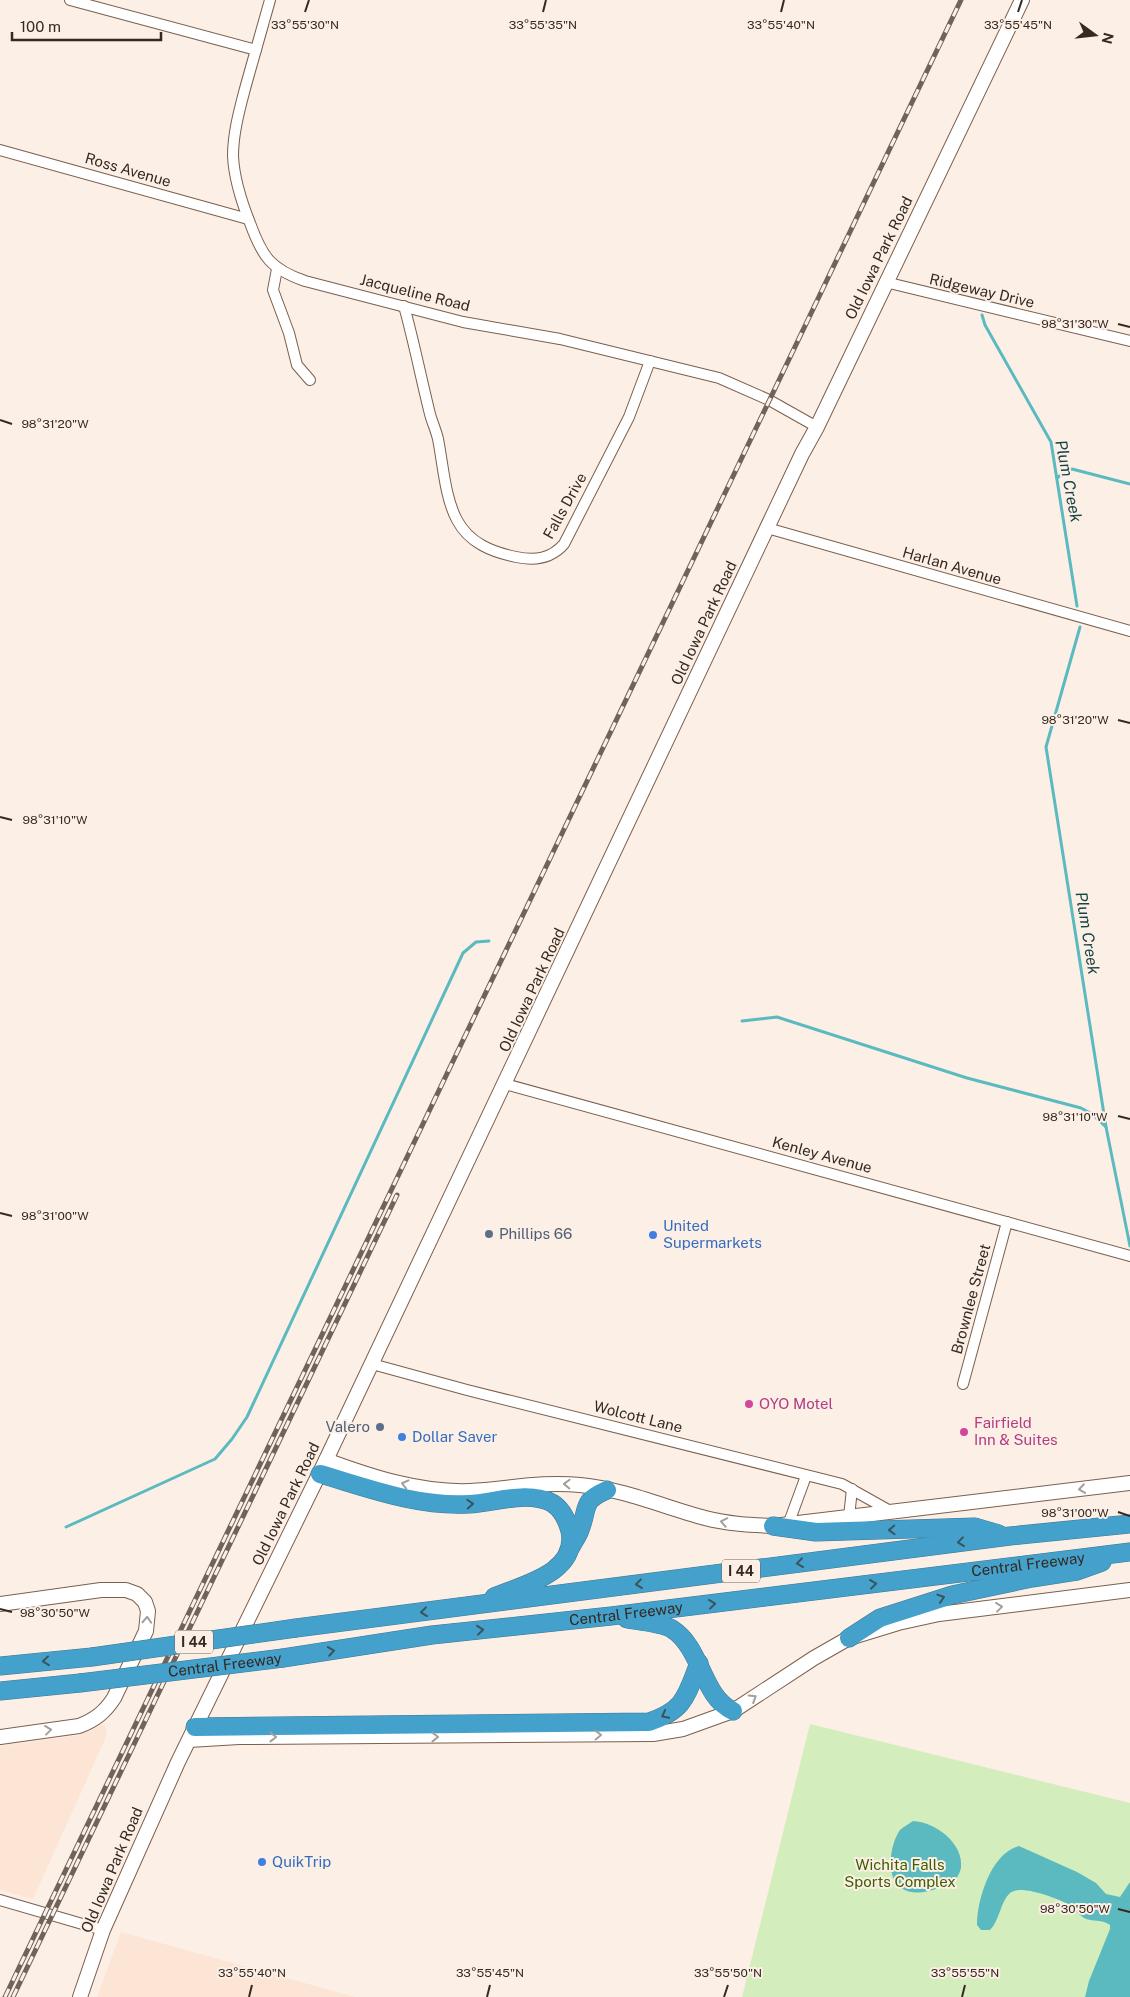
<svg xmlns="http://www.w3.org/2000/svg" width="1130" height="1997" font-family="'Public Sans',sans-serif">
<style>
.built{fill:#fde5d5}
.green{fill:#d4edbd}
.water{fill:#5bbabf}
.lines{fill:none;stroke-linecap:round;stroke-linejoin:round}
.stream{stroke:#5bbabf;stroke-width:3}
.minor-casing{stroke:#7c5f4d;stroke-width:12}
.secondary-casing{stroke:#7c5f4d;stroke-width:16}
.motorway-casing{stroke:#3f7790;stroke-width:19}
.minor{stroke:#fff;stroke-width:10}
.secondary{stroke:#fff;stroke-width:14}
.motorway{stroke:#44a1cb;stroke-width:18}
.rail-casing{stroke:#6f635a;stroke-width:5}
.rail{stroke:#fcefe6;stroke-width:3;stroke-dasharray:9;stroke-linecap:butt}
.motorway-bridge-casing{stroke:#3f7790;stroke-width:19;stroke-linecap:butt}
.motorway-bridge{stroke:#44a1cb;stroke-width:18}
.oneway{stroke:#a49f9b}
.oneway2{stroke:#3a535c}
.ticks{fill:none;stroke:#352921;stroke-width:2}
.service-dot{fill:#5c6f8a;stroke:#fcefe6;stroke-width:2}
.shop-dot{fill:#3f7fe0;stroke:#fcefe6;stroke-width:2}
.hotel-dot{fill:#d1479c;stroke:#fcefe6;stroke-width:2}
.labels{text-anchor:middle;stroke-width:4;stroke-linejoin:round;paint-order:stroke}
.shield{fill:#fcefe6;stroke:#71645c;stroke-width:1}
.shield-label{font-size:14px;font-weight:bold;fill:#352921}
.street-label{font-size:15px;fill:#352921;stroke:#fcefe6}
.shop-label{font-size:15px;fill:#366cbe;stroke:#fcefe6;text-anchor:start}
.service-label{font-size:15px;fill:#4e5e75;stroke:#fcefe6;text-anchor:start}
.hotel-label{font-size:15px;fill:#b23c85;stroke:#fcefe6;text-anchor:start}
.park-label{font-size:15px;fill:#3c6001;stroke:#fcefe6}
.water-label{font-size:16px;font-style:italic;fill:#164345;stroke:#fcefe6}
.ticks-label{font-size:12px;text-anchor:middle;fill:#352921;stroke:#fcefe6;stroke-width:4;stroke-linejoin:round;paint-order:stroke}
</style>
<rect width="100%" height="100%" fill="#fcefe6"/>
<g class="built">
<path d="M104,1724L107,1731L106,1737L33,1899L0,1890V1746L80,1735Z"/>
<path d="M121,1932L355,1997H97Z"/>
</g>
<path class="green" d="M810,1724L1130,1803V1997H742Z"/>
<g class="water">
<path d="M913,1821C935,1822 964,1843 961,1868C960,1872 958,1876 956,1879C942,1888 917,1899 901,1888C885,1877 890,1844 900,1830C903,1827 909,1824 913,1821Z"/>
<path d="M1019,1846L1077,1872L1096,1883L1106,1894L1120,1897L1130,1882V1997H1085L1089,1981L1110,1929V1925C1103,1919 1092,1922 1084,1918C1078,1914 1073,1907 1066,1903C1055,1898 1020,1884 1010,1893C1000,1902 1000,1920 990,1930H981L977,1925C977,1900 991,1853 1019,1846Z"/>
</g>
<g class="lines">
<g class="stream">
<path d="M982,315L985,325L1051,442L1077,606"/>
<path d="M1057,478L1066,471L1072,469L1130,484"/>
<path d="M1080,627L1046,747L1106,1127L1130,1246"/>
<path d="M742,1021L777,1017L967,1078L1081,1108L1092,1114L1106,1127"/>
<path d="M66,1527L215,1459L232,1439L247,1417L463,953L476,942L489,941"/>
</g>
<defs>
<g id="minor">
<path d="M70,0L256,50"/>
<path d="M270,0C262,28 254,57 246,85C240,108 233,132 233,156C234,178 242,203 250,223C262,256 270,269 305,281L463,322L560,339L719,378L769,400L817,427"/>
<path d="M0,150L248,219"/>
<path d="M277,269L273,290L289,333L297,365L310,380"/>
<path d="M885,282L1130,341"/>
<path d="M404,306C414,342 421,378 430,414C432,422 436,430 438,439C443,464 445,498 457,520C469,543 492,552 516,557C535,561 551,559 564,544L629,417L650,361"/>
<path d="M767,528L1130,631"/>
<path d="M505,1084L1130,1256"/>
<path d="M372,1364L467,1390L842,1484L892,1512"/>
<path d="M963,1384L1007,1222"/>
<path d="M849,1517L852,1489"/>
<path d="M788,1525L806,1476"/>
<path d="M0,1900L103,1930"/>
</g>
<g id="secondary">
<path d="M326,1460C372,1477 421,1493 470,1491C507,1489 543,1481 580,1485C623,1489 664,1507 705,1518C728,1524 750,1525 773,1526L1130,1483"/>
<path d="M0,1604L101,1590H126L137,1594L145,1602L148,1611L146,1631L114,1698C105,1712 95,1720 79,1726L0,1737"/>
<path d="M189,1740L239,1737L653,1734L683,1729L733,1711L814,1658L849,1638L898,1623L939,1614L1130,1590"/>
<path d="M80,1997L103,1930L178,1762L326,1460L802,454L817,427L1022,0"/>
</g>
<g id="motorway">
<path d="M320,1474C368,1488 417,1507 469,1504C494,1503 528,1490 552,1503C562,1509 567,1520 570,1531C579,1573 522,1585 494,1597"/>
<path d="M773,1526L816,1532L975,1527L999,1534"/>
<path d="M571,1547C574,1541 578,1536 580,1530C589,1507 581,1501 607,1490"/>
<path d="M627,1619C638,1621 662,1623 672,1629C702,1648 702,1697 733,1711"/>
<path d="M296,1628L1010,1536L1130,1524"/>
<path d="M849,1638L880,1618L952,1595L1032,1578L1077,1571L1102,1562"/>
<path id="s1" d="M283,1658L432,1635L611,1616L1130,1552"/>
<path d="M0,1666L92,1657"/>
<path d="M0,1691L80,1683"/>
<path d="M195,1727L649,1722C685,1710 686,1696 699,1663"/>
</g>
</defs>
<use href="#minor" class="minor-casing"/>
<use href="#secondary" class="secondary-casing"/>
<use href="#motorway" class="motorway-casing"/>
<use href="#minor" class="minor"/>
<use href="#secondary" class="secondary"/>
<use href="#motorway" class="motorway"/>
<defs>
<g id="rail">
<path d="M5,1997L961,0"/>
<path d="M13,1997L397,1195"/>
</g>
</defs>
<use href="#rail" class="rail-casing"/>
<use href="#rail" class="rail"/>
<defs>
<g id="motorway-bridge">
<path d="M92,1657L296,1628"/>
<path id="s2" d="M80,1683L283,1658"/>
</g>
</defs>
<use href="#motorway-bridge" class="motorway-bridge-casing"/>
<use href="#motorway-bridge" class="motorway-bridge"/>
</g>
<defs><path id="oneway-chevron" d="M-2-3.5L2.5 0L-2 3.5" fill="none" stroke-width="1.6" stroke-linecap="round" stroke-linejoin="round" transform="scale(1.25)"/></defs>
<g class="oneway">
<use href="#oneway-chevron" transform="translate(405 1484) rotate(-166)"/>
<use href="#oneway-chevron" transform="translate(567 1484) rotate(-178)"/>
<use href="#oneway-chevron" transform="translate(1082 1489) rotate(172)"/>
<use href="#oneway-chevron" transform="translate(724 1522) rotate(-169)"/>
<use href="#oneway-chevron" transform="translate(999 1607) rotate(-7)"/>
<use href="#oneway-chevron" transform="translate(147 1620) rotate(-87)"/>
<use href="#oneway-chevron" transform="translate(753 1698) rotate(-32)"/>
<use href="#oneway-chevron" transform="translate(48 1730) rotate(-7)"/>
<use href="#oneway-chevron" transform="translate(598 1735) rotate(-1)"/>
<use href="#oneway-chevron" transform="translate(273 1737)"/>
<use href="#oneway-chevron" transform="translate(435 1737)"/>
</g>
<g class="oneway2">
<use href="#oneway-chevron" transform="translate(470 1504) rotate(-3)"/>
<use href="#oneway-chevron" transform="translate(892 1530) rotate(178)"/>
<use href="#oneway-chevron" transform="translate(961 1542) rotate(173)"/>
<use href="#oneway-chevron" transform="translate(800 1563) rotate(173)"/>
<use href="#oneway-chevron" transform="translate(639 1584) rotate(173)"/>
<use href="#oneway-chevron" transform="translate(873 1584) rotate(-7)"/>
<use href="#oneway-chevron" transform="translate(941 1598) rotate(-18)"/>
<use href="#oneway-chevron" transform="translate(712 1604) rotate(-7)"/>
<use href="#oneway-chevron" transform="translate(424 1612) rotate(173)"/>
<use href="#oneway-chevron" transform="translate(480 1630) rotate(-6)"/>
<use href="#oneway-chevron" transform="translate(331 1651) rotate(-9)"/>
<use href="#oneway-chevron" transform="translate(46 1661) rotate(174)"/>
<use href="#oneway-chevron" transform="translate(665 1715) rotate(152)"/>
</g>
<path class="ticks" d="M305,12L309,0M543,12L546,0M781,12L784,0M1018,12L1022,0M1118,324L1130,327M0,420L12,424M1118,720L1130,723M0,817L12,820M1118,1116L1130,1119M0,1213L12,1216M1118,1512L1130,1516M0,1609L12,1612M1118,1909L1130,1912M249,1997L252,1985M487,1997L490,1985M724,1997L728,1985M962,1997L965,1985"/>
<g class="service-dot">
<circle cx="489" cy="1234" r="5"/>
<circle cx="380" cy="1427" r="5"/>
</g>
<g class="shop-dot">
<circle cx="653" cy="1235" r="5"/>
<circle cx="402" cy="1437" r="5"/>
<circle cx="262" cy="1862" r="5"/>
</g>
<g class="hotel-dot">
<circle cx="749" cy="1404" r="5"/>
<circle cx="964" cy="1432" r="5"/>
</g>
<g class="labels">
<g class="shield">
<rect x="722" y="1559.5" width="38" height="23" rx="4"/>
<rect x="175" y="1630.5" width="38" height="23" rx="4"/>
</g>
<g class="shield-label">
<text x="741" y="1576">I 44</text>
<text x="194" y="1647">I 44</text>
</g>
<g class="street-label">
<text transform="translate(128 170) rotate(16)" y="5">Ross Avenue</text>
<text transform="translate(879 258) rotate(-64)" y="5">Old Iowa Park Road</text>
<text transform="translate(982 291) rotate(13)" y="5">Ridgeway Drive</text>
<text transform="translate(415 293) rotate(14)" y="5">Jacqueline Road</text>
<text transform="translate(565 506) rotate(-61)" y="5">Falls Drive</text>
<text transform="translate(952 566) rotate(16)" y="5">Harlan Avenue</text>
<text transform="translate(704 623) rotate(-65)" y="5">Old Iowa Park Road</text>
<text transform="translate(532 990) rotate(-65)" y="5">Old Iowa Park Road</text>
<text transform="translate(822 1155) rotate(15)" y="5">Kenley Avenue</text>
<text transform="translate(971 1299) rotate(-75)" y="5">Brownlee Street</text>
<text transform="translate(638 1417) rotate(14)" y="5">Wolcott Lane</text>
<text transform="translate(286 1504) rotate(-64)" y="5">Old Iowa Park Road</text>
<text dy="5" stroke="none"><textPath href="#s1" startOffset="751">Central Freeway</textPath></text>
<text dy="5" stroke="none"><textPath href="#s1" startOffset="346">Central Freeway</textPath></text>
<text dy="5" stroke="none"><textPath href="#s2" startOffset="146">Central Freeway</textPath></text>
<text transform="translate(112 1870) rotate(-67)" y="5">Old Iowa Park Road</text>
</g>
<g class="shop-label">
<text x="663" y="1231">United<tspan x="663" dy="17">Supermarkets</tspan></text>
<text x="412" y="1442">Dollar Saver</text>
<text x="272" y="1867">QuikTrip</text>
</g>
<g class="service-label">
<text x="499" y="1239">Phillips 66</text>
<text x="370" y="1432" text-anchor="end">Valero</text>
</g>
<g class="hotel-label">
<text x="759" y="1409">OYO Motel</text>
<text x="974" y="1428">Fairfield<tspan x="974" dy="17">Inn &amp; Suites</tspan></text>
</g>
<g class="park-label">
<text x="900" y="1870">Wichita Falls<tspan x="900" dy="17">Sports Complex</tspan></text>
</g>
<g class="water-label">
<text transform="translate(1069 481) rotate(79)" y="6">Plum Creek</text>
<text transform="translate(1088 933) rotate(81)" y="6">Plum Creek</text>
</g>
</g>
<g class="ticks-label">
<text x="305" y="29">33°55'30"N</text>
<text x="543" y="29">33°55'35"N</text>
<text x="781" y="29">33°55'40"N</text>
<text x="1018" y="29">33°55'45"N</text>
<text x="1075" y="328">98°31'30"W</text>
<text x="55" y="428">98°31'20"W</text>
<text x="1075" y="724">98°31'20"W</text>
<text x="55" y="824">98°31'10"W</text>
<text x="1075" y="1121">98°31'10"W</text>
<text x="55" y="1220">98°31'00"W</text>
<text x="1075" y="1517">98°31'00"W</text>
<text x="55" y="1617">98°30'50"W</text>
<text x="1075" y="1913">98°30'50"W</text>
<text x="252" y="1977">33°55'40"N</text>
<text x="490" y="1977">33°55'45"N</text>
<text x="728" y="1977">33°55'50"N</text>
<text x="965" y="1977">33°55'55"N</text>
</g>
<g transform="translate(1095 35) rotate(105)" stroke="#fcefe6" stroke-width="4" paint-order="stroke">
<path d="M0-4L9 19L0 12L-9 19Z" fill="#352921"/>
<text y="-8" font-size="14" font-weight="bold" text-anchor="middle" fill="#352921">N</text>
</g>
<path d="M12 32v8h149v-8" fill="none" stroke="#352921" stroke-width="2.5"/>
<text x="20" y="32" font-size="15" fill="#352921" stroke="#fcefe6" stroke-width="4" paint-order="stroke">100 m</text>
</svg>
